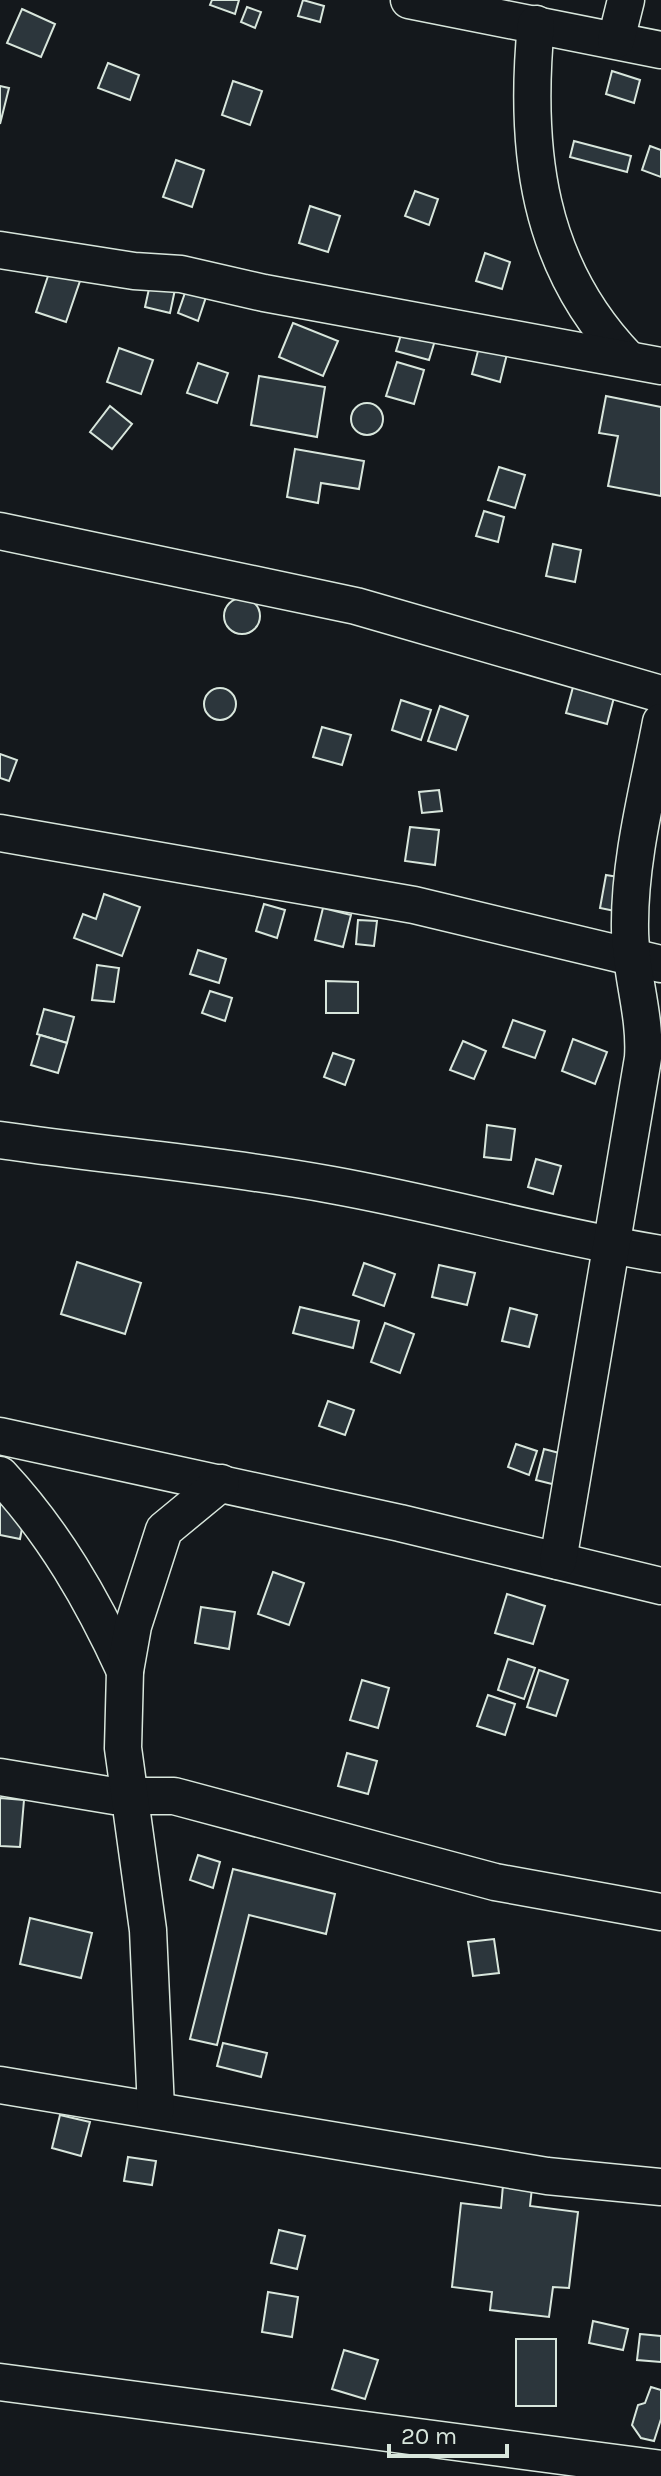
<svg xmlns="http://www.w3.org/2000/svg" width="661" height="2476" font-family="Karla,sans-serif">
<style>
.building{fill:#2c363c;stroke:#d8e6dc;stroke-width:2}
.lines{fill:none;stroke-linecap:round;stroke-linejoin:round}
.street-casing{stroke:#d8e6dc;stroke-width:39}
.street{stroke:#14181c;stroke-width:36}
</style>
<rect width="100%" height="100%" fill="#14181c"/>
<g class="building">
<path d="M212,0H239L235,14L210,5Z"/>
<path d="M303,0L324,6L320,22L298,16Z"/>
<path d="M247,7L261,12L255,28L241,22Z"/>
<path d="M22,9L55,24L41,57L7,43Z"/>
<path d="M108,63L139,75L130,100L98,88Z"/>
<path d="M612,71L640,80L634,103L606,94Z"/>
<path d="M233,81L262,91L250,125L222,115Z"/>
<path d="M0,86L9,88L0,124Z"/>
<path d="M574,141L631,156L627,172L570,157Z"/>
<path d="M650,146L661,150V177L642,170Z"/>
<path d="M176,160L204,170L192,207L163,197Z"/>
<path d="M415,191L438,199L429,225L405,216Z"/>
<path d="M310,206L340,216L328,252L299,243Z"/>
<path d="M485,253L510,262L502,289L476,281Z"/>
<path d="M51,267L81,278L66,322L36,312Z"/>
<path d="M152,275L177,280L170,313L145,307Z"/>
<path d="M186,290L206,297L198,321L178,313Z"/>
<path d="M293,323L338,341L323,376L279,357Z"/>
<path d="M404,325L437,334L429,360L396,351Z"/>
<path d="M479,347L507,354L500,382L472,374Z"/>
<path d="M119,348L153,360L141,394L107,382Z"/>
<path d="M397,362L424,370L414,404L386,396Z"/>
<path d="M198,363L228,373L217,403L187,393Z"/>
<path d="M259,376L325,387L317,437L251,425Z"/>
<path d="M606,396L661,407V496L608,486L618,436L599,433Z"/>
<circle cx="367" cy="419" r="16"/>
<path d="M110,406L132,424L112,449L90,432Z"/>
<path d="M295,449L364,461L359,489L321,483L318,503L287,497Z"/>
<path d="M499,467L525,475L515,508L488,500Z"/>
<path d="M484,511L504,517L498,542L476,536Z"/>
<path d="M553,544L581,550L575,582L546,576Z"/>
<circle cx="242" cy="616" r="18"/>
<path d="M576,676L617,686L607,724L566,713Z"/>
<circle cx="220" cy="704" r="16"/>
<path d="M401,700L431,710L421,740L392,730Z"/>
<path d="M440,706L468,716L456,750L428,741Z"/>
<path d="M322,727L351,735L342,765L313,757Z"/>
<path d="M0,754L17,760L9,781L0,778Z"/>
<path d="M439,790L442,811L422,813L419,792Z"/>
<path d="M410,827L439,830L435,865L405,861Z"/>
<path d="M606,875L631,879L625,913L600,908Z"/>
<path d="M104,894L140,907L122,956L74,938L83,914L96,919Z"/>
<path d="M264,904L285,910L277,938L256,931Z"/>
<path d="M323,908L351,915L343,947L315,940Z"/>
<path d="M358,920L377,921L374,946L356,944Z"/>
<path d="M198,950L226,959L219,983L190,974Z"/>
<path d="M97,965L119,968L114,1002L92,1000Z"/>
<path d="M326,981L358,982V1013H326Z"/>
<path d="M210,991L232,998L225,1021L202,1013Z"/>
<path d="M44,1009L74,1017L67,1043L37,1034Z"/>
<path d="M513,1020L545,1031L535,1058L503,1047Z"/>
<path d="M40,1035L67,1043L58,1073L31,1065Z"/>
<path d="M573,1039L607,1052L595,1084L562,1071Z"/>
<path d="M463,1041L486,1051L474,1079L450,1070Z"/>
<path d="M333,1053L354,1060L345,1085L324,1077Z"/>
<path d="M487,1125L515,1129L511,1160L484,1157Z"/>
<path d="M536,1159L561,1166L553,1194L528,1187Z"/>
<path d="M77,1262L141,1283L125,1334L61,1314Z"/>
<path d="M364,1263L395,1274L384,1306L353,1295Z"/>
<path d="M439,1265L475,1273L467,1305L432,1297Z"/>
<path d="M300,1307L359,1321L353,1348L293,1333Z"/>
<path d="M510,1308L537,1315L529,1347L502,1341Z"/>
<path d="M385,1323L414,1334L400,1373L371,1362Z"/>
<path d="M328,1401L354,1410L345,1435L319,1426Z"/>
<path d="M516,1444L537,1451L529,1475L508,1467Z"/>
<path d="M544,1449L567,1455L560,1486L536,1480Z"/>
<path d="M0,1504L26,1508L20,1539L0,1535Z"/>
<path d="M273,1572L304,1583L289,1625L258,1614Z"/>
<path d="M507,1594L545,1606L533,1644L495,1633Z"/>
<path d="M201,1607L235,1612L229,1649L195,1643Z"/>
<path d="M508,1659L535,1668L524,1699L498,1690Z"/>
<path d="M539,1670L568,1680L556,1716L527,1707Z"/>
<path d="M362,1680L389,1688L378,1728L350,1720Z"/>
<path d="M488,1695L515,1704L505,1735L477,1726Z"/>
<path d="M347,1753L377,1761L368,1794L338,1786Z"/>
<path d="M0,1798L24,1800L20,1847L0,1846Z"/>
<path d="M198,1855L220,1862L213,1888L190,1880Z"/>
<path d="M233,1869L335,1894L326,1934L249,1915L217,2045L190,2039Z"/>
<path d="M30,1918L92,1933L81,1978L20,1964Z"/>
<path d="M494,1939L499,1973L473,1976L468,1942Z"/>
<path d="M223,2043L267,2053L261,2077L217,2066Z"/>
<path d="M60,2115L90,2122L81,2156L52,2148Z"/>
<path d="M128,2157L156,2161L152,2185L124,2181Z"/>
<path d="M503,2185L532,2188L530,2206L578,2212L569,2288L553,2287L549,2317L490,2310L492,2292L452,2287L461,2203L501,2208Z"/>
<path d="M279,2230L305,2236L297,2269L271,2263Z"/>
<path d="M268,2292L298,2297L292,2337L262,2332Z"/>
<path d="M593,2321L628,2329L623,2350L589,2343Z"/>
<path d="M640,2334L661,2336V2362L637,2360Z"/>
<rect x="516" y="2339" width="40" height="67"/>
<path d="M344,2350L378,2360L365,2399L332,2389Z"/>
<path d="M651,2387L661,2390V2419L654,2441L641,2438L632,2425L638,2405L645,2403Z"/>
</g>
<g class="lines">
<defs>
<g id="street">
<path d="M409,0L661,50"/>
<path d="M536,24C524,149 537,265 628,359"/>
<path d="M616,40L626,0"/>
<path d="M0,250L134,271L181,274L264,293L661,366"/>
<path d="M0,531L356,606L661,694"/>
<path d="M0,833L414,905L661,964"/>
<path d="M0,1140C111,1156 222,1165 332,1185C443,1205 550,1236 661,1254"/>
<path d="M0,1436L400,1523L661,1586"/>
<path d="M0,1475C54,1533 92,1599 125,1671"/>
<path d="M558,1561L643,1058C646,1014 630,973 630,929C629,860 648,790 661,722"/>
<path d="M0,1777L114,1796H174L495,1882L661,1912"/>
<path d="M0,2085L547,2176L661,2187"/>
<path d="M156,2109L148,1930L123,1748L125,1671L133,1626L164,1530L221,1483"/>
<path d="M0,2382L661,2469"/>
</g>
</defs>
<use href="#street" class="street-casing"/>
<use href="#street" class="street"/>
</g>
<path d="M389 2444v12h118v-12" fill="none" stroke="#d8e6dc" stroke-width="4"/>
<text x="401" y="2444" font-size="24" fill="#d8e6dc" stroke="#14181c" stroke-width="6" paint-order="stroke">20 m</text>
</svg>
